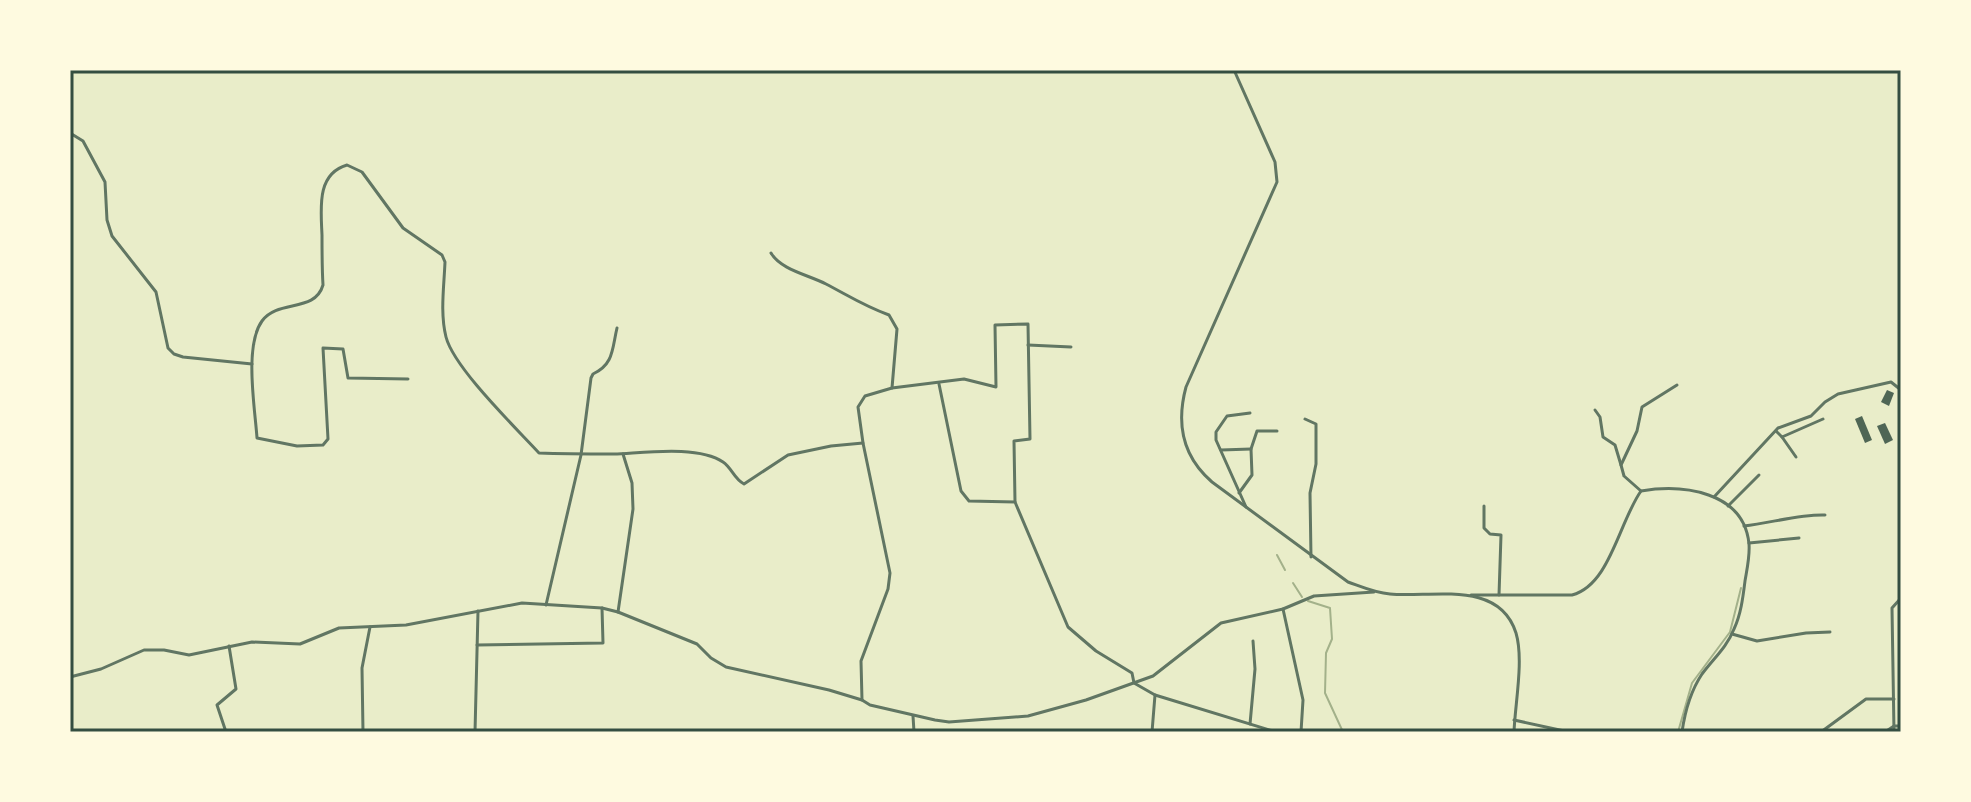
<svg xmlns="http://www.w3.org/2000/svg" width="1971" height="802" font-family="Commissioner,sans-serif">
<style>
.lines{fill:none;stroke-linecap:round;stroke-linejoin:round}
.stream{stroke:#a3b18a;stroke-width:2}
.building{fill:#4f6655}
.minor{stroke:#617663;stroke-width:3}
.tertiary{stroke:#617663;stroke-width:3}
.neatline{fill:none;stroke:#344e41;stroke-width:3}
</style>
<rect width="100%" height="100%" fill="#e9edc9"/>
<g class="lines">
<g class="stream">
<path d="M1277,555L1285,570"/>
<path d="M1293,583L1302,597"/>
<path d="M1308,601L1330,608L1332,639L1326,653L1325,693L1343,732"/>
<path d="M1678,732L1692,683L1730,632L1741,588"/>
</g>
</g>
<g class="building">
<path d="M1887,390L1894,393L1889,406L1881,402Z"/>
<path d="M1862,416L1872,440L1865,443L1855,419Z"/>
<path d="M1885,423L1893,440L1885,444L1877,426Z"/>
</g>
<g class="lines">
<g class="minor">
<path d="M70,133L83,141L105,182L107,220L112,236L156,292L168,348L174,354L183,357L252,364"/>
<path d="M771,253C781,270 809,275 826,284C849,296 864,306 889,315L897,329L892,388"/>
<path d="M1028,345L1071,347"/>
<path d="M408,379L348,378L343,349L323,348L328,439L323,445L297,446L257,438C255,408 244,346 262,321C278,299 315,313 323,285C322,269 322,252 322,235C321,209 316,174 347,165L362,172L403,228L442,255L445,262C444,287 440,313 446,337C454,368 516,428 539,453C564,454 589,454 614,454C643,453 698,445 723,462C732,468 734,479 744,484L788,455L831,446L863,443"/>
<path d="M939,384L961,491L969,501L1015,502L1068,627L1096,651L1132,673L1134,683L1155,695L1276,732"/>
<path d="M1595,410L1600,417L1603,437L1615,445L1621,465"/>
<path d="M1305,419L1316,424V464L1310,493L1311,557"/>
<path d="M1776,431L1782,437L1823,419"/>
<path d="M1901,433V432"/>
<path d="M1782,437L1796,457"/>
<path d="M1221,450L1251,449"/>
<path d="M1641,491L1624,476L1621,465L1637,431L1642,407L1677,385"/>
<path d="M1239,493L1252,475L1251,449L1257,431H1277"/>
<path d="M1714,497L1778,428L1811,416L1825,402L1838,394L1891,382L1901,390"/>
<path d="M1484,506V528L1490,534L1501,535L1499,595"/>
<path d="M1728,506L1759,475"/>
<path d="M1246,507L1216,440V432L1227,416L1250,413"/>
<path d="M1744,526C1771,523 1800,514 1825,515"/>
<path d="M1749,543L1799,538"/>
<path d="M1471,595H1572C1610,585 1619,522 1641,491C1682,484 1744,491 1749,544C1750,556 1747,569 1745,581C1743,597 1741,614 1734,629C1727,647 1713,659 1702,674C1690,692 1685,711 1682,732"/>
<path d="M546,605L581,455L591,378L593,374C614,364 612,349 617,328"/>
<path d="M1283,609L1303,700L1301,732"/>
<path d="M618,612L633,509L632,483L623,454"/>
<path d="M1732,634L1757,641L1806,633L1830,632"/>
<path d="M477,645L603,643L602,608"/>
<path d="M70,677L101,669L144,650H164L189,655L252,642L300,644L339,628L406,625L522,603L602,608L618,612L697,644L711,658L726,667L829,690L862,700L870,705L935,720L949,722L1028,716L1086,700L1153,676L1221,623L1283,609L1314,596L1374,592"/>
<path d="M862,700L861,661L888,589L890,573L863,443L858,407L865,396L892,388L964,379L996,387L995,325L1028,324L1030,439L1014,441L1015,502"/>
<path d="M913,716L914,732"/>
<path d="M1514,720L1569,732"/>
<path d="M1250,724L1255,669L1253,641"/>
<path d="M226,732L217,705L236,689L229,646"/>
<path d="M363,732L362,668L370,627"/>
<path d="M1152,732L1155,695"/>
<path d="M1821,732L1866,699H1894"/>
<path d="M1885,732L1894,726H1901"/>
<path d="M1894,732L1892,608L1901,598"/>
</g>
<g class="tertiary">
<path d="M1234,70L1275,162L1277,182L1186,387C1176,424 1183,457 1212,482L1348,582C1362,587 1375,593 1390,594C1431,598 1499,579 1516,633C1524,660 1515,704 1514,732"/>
<path d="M475,732L478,611"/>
</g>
</g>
<rect width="1971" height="802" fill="none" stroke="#fefae0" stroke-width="144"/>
<rect x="72" y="72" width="1827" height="658" class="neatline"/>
</svg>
